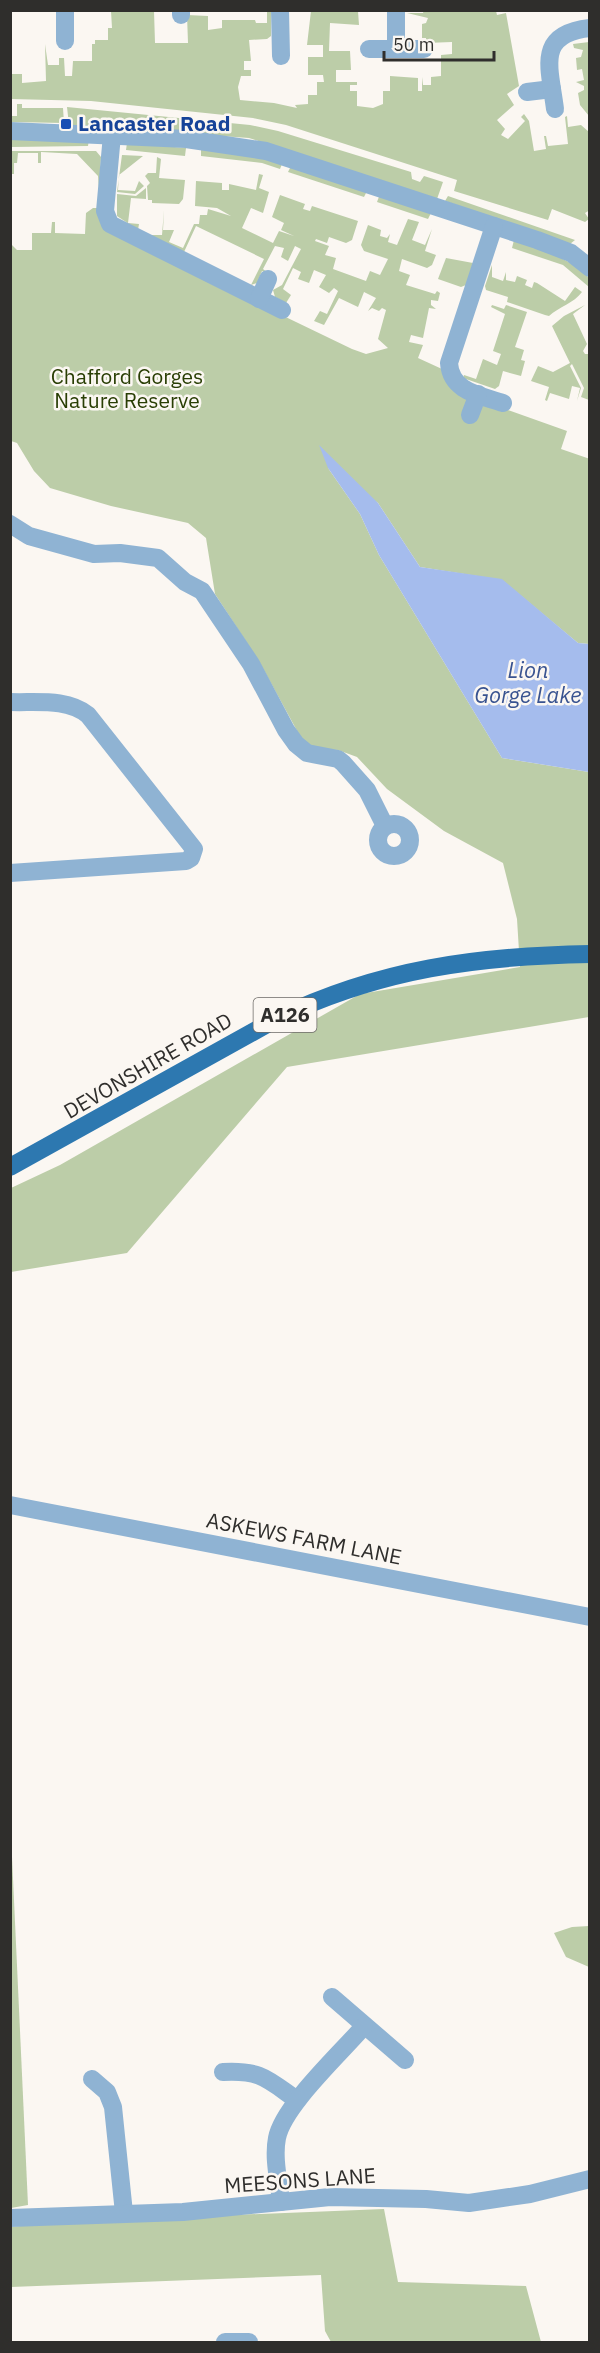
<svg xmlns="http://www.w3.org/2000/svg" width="600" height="2353" font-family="'IBM Plex Sans',sans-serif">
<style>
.green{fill:#bccda8}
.water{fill:#a5bced}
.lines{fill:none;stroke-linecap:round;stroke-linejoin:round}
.minor{stroke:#8fb3d3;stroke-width:18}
.major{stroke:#2d78b0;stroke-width:18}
.transit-dot{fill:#1a4fb4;stroke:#fbf7f2;stroke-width:2}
.labels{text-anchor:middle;stroke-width:5;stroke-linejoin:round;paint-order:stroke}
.shield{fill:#fbf7f2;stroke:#6c6a67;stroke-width:1.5}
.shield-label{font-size:20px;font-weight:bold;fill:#2f2e2c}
.transit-label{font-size:21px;font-weight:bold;fill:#164399;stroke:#fbf7f2;text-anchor:start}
.park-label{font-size:21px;fill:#293e04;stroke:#fbf7f2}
.street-label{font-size:21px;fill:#2f2e2c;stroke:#fbf7f2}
.water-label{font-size:22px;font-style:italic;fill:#395390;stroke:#fbf7f2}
</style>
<rect width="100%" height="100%" fill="#fbf7f2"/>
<g class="green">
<path d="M424,10L496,11L497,15L506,13L519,86L507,94L514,105L497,120L505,129L501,135L508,139L525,121L521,117L524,114L529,121L534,151L546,149L544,136H546L548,146L568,144L565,117L567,116L568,127L581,125L589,132L590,210L585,213L589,219L585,222L552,209L548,220L454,191L457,180L286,125L253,118L91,101L11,99L10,74H22V83L46,81L45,44L48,65H59V58H64L65,76H72L73,61H92V44H95V40H108V28H112L111,11H154L155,43H188L187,15L208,16V30L222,28V20H255L256,23H267V12H271V36L267,39L249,40L251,61H244V70H251V76H241L238,87L240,100L274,103L297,108L295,105L308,104V95H317V82H324L323,75H308V57H323V45H307L311,11H358L359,25L330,23L329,51H350L351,70H336V82H357V85H350V91H357V106L373,108L383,104V91H390V76L418,78V91H422V77L423,85H431V77L441,76V55L452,54V42L426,43V38H422V24L426,23L428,18L407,13H423Z"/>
<path d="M589,42H590L589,116L580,105L578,93L584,90V86L576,82L584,80L582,69L577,70L576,58L581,57L583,50L574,48L573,44Z"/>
<path d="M17,104H22V108H63L64,123L11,122L10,116H17Z"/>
<path d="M67,107L250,125L278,131L411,172L412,179L420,182L424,176L443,182L437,199L249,138L69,125Z"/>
<path d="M89,139L88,146L11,147L10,140Z"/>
<path d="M127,143L186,148L185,156L126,150Z"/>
<path d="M201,149L251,155L282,164L280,169L262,163L201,156Z"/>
<path d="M10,151H96L101,157L99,190L98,176L77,154L41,152V163H38V153H18L17,163H14V174H11Z"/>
<path d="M122,155L143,156L119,175L118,190L135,191L139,181L144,186L135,194L117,192Z"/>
<path d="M157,157L161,159L159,178L185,180L183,199L179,204L152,203V200H148L147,186L150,183L145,176L148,173H156Z"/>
<path d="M291,166L367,191L364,197L288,172Z"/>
<path d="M259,174L263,175L259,188L269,192L263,213L251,208L242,228L273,243L279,231L294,236L281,230L284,223L272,217L280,195L305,204L303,209L310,211L312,206L358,221L352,240L346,243L329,237L327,243L316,239L315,241L329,246L325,255L336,258L333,269L366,281L370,271L380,275L388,259L364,251L361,245L368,225L381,230L380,236L387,238L390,234L388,242L397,245L408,219L419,222L412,240L425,245L432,229L425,251L436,255L432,265L427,268L402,259L399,271L410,275L406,285L435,294L437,291L440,293L438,301L431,300V305L436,309L429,308L423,338L411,335L409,342L423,345L418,358L442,369L479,410L485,404H491L567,431L561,449L590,459L589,644L578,643L502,580L420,567L378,503L328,468L360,514L379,555L502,758L589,772V1017L287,1067L127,1253L11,1272V1188L60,1165L360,994L520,967L517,919L503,863L444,831L387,789L357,757L338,750L307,749L260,663L215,594L206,538L188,523L111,506L50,488L34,471L17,443L11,441L10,243L17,250H32V233H51L52,222H55V233L85,234L86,213L93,208H101L115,235L352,349L366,354L388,348L378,339L386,310L382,308L379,311L372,308L368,311L376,298L364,292L358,307L339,298L324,325L314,321L320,311L327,314L338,291L334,288L329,293L319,287L326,275L314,270L309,283L298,279L301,272L293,268L283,289L291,295L286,303L275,297L273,290L282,285L301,249L295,246L288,261L281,257L284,248L275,246L263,269L270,275L262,271L257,283L251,285L264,259L196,226L184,252L150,235H162L164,210L163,230H174L169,242L183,248L194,224H199L200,215H207L208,209L231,216L217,208L195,206L196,181L222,183V190H229V184L256,190Z"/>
<path d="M146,188V199L131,198L128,223L139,224L138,230L117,216V194L136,196Z"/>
<path d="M380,194L431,213L428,219L377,202Z"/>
<path d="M448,196L575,240L570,244L445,201Z"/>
<path d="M514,240C540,250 570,257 589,278V287L563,265L512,248Z"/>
<path d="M446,258L473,263L466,285L461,287L438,279Z"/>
<path d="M492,265V277L503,281L506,272V280L515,282L517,276L527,280L525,285L532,288L534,282L537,283L565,301L575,287L582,292C574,303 559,307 549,316L545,315L507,302L508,297L486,290L485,286Z"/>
<path d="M492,305L504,309L506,305L527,312L515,347L524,350L521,360L525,361L521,376L503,371L499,386L495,389L463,378L464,375L476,379L483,359L497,365L501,354L493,351L505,314L491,307Z"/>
<path d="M585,305L573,314L587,344L583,351L585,354H589V400L581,397L584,388L572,364L570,366L581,388L577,401L580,388L572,386L569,399L550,393L547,401L545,400L549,387L531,381L538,366L553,372L570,363L552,326L564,316Z"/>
<path d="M11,1835L28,2205L11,2208L10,1835Z"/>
<path d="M589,1926L590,1967H589L566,1957L554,1933L572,1927Z"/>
<path d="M384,2209L398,2282L526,2286L541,2342H331L325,2331L321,2275L11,2287V2227L57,2222Z"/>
</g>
<path class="water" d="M319,445L378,503L420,567L502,579L578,643L589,644V772L502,758L379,555L360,514L328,468Z"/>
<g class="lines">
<g class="minor">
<path d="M181,10V15"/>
<path d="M280,10L281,56"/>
<path d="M396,10V49"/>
<path d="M65,41V10"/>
<path d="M369,49H424"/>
<path d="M527,92L552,89"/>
<path d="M555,109C550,68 535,34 590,28"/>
<path d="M10,131L186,139L266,151L537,240L571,253L590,268"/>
<path d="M112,135L105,211L110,224L282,310"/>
<path d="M494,226L449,363C451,392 480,395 503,403"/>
<path d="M259,299L268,279"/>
<path d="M470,415L478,394"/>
<path d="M10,524L29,536L94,554L120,553L158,558L185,582L202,591L251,664L286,730L296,744L307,753L338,759L343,763L367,790L385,826"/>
<path d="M10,702C36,703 67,698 88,715L194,849L191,858L186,861L10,873"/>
<circle cx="394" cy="840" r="16"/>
<path d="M10,1505L590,1617"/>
<path d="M332,1997L405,2060"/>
<path d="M223,2072C261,2070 267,2079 297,2100"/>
<path d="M92,2079L107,2092L113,2107L124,2213"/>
<path d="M281,2202C279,2182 273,2158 277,2138C283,2106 341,2053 364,2026"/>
<path d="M10,2218L183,2212L330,2197L426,2199L469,2203L530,2194L590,2179"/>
<path d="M225,2342H249"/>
</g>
<path class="major" d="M10,1167L278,1018C380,969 477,956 590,954"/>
</g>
<rect class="transit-dot" x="60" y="118" width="12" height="12" rx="3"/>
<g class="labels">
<rect class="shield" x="253.5" y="998" width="63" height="34" rx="4.5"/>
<g class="shield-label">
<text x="285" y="1022">A126</text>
</g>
<g class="transit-label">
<text x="78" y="131">Lancaster Road</text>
</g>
<g class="park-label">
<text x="127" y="384">Chafford Gorges<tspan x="127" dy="24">Nature Reserve</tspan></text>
</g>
<g class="street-label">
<text transform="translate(148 1066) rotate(-30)" y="7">DEVONSHIRE ROAD</text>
<text transform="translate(304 1539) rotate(11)" y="7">ASKEWS FARM LANE</text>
<text transform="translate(300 2181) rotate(-4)" y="7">MEESONS LANE</text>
</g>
<g class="water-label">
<text x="528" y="678">Lion<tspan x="528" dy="25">Gorge Lake</tspan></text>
</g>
</g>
<rect width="600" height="2353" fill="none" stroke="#2f2e2c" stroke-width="24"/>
<path d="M384 51v9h110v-9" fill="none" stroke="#2f2e2c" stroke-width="3"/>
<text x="393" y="51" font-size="18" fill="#2f2e2c" stroke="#fbf7f2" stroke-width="4.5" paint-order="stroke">50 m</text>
</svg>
